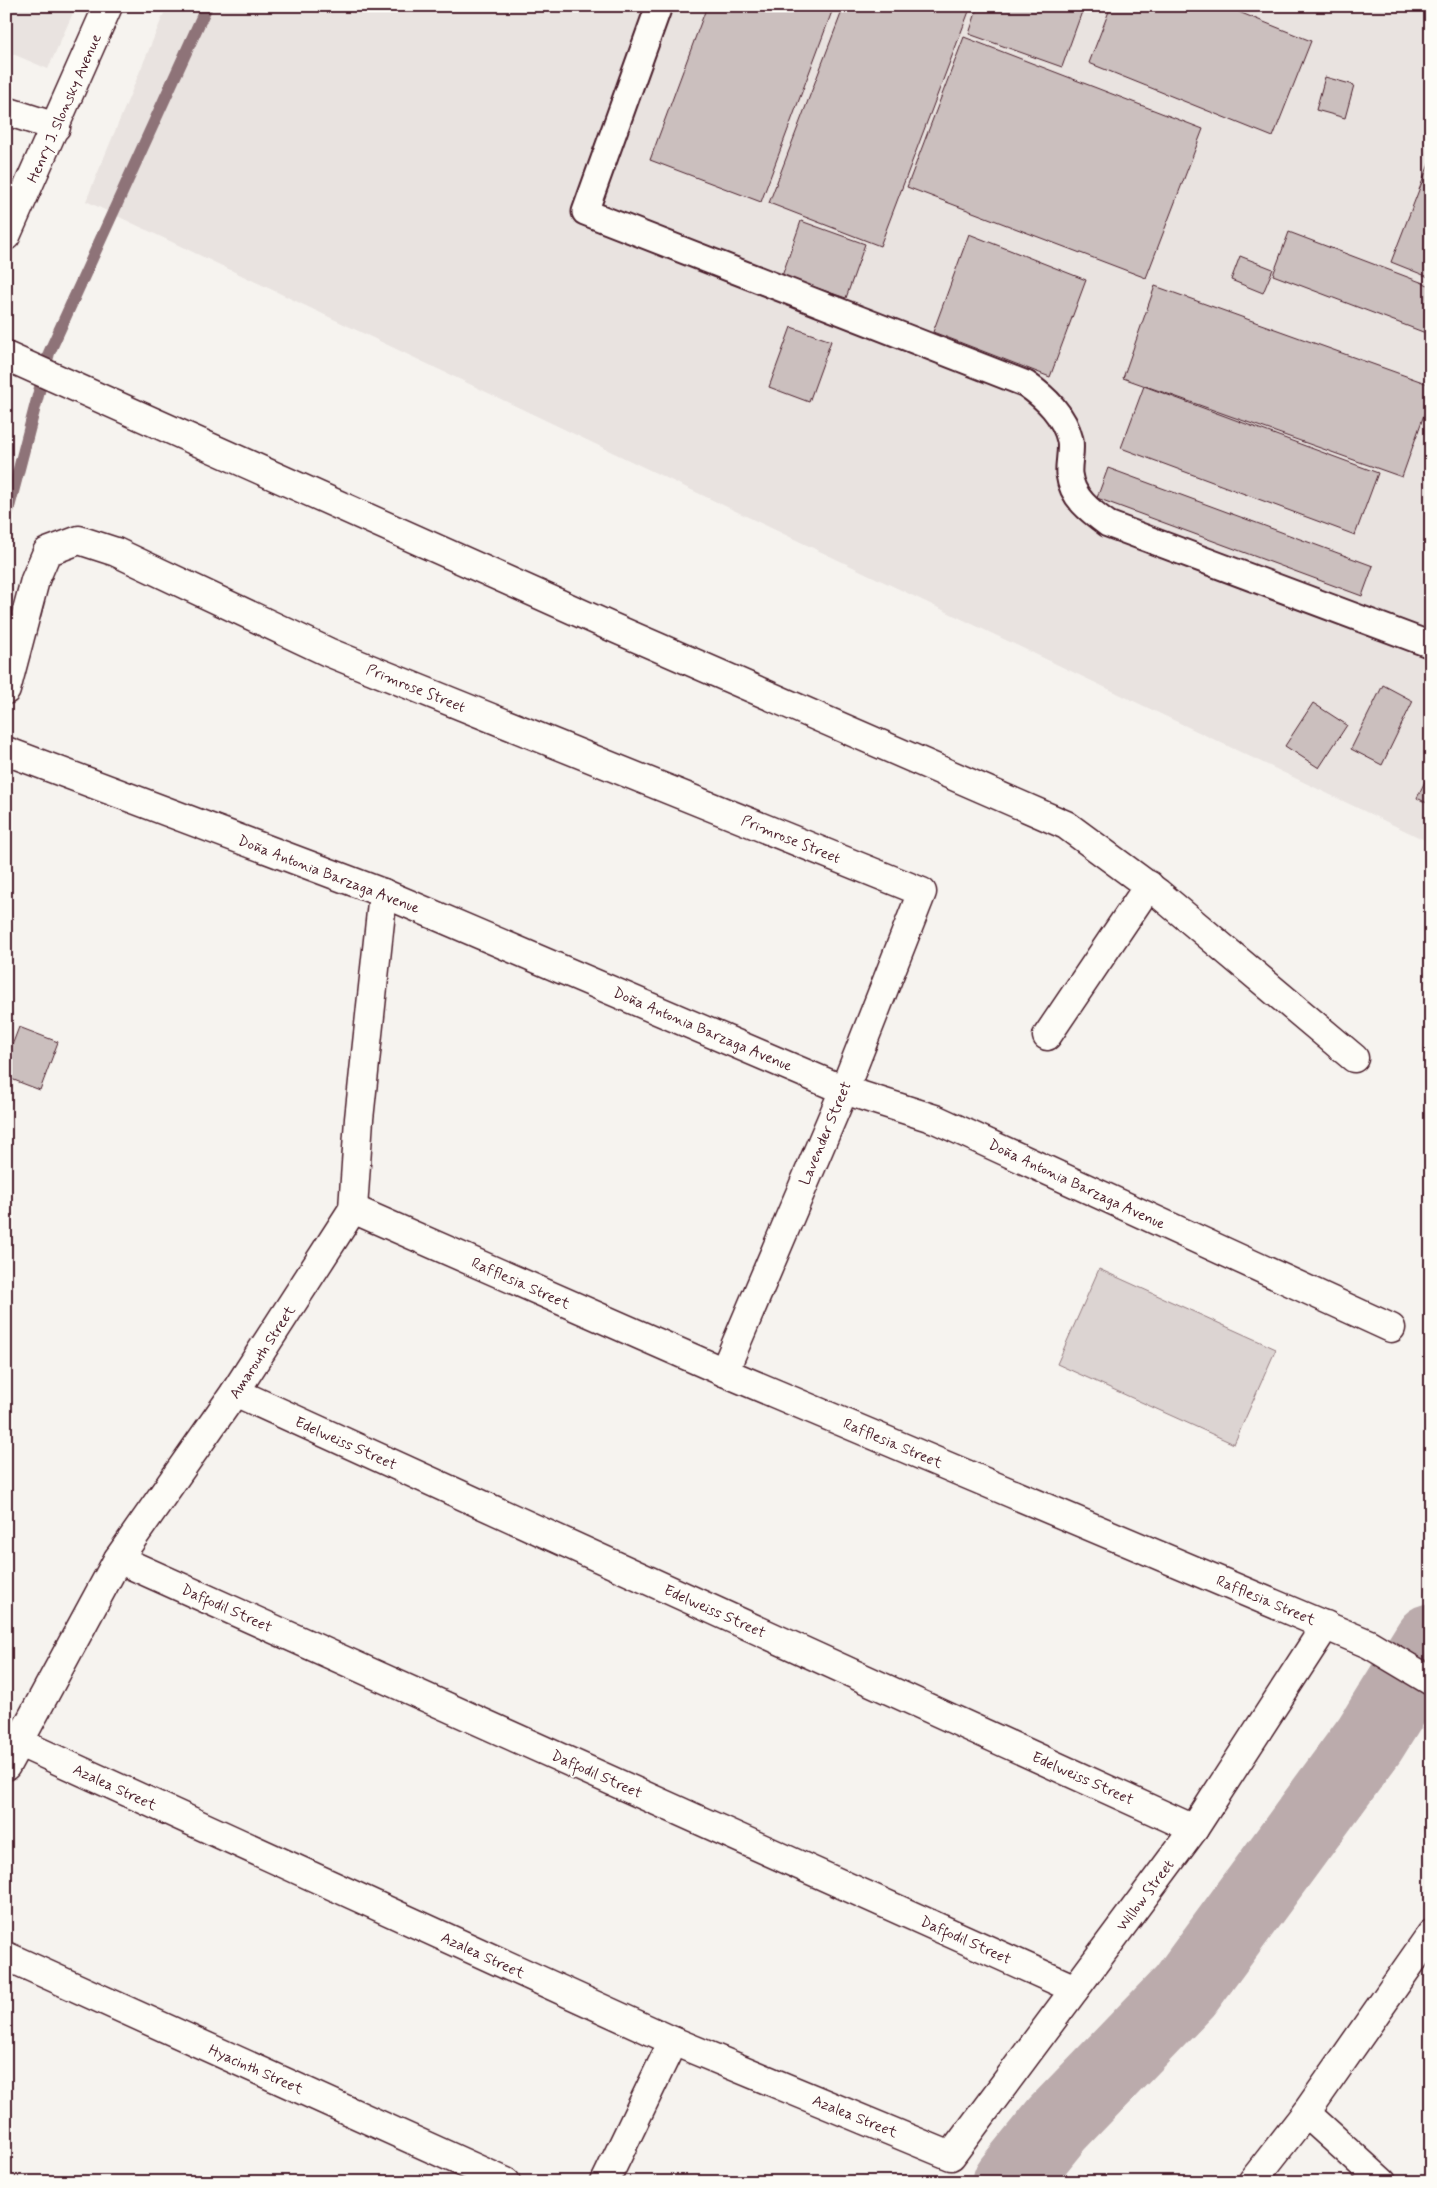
<svg xmlns="http://www.w3.org/2000/svg" width="1437" height="2188" font-family="Mynerve,sans-serif">
<style>
.built{fill:#e9e3e0}
.green{fill:#dcd4d2;stroke:#937a7e}
.lines{fill:none;stroke-linecap:round;stroke-linejoin:round}
.stream{stroke:#8e7378;stroke-width:12}
.river{stroke:#bbabac;stroke-width:75}
.building{fill:#cbbfbe;stroke:#4a1f2b}
.service-casing{stroke:#4a1f2b;stroke-width:29}
.minor-casing{stroke:#4a1f2b;stroke-width:31}
.tertiary-casing{stroke:#4a1f2b;stroke-width:31}
.service{stroke:#fdfcf7;stroke-width:25}
.minor{stroke:#fdfcf7;stroke-width:28}
.tertiary{stroke:#fdfcf7;stroke-width:28}
.labels{text-anchor:middle;stroke-width:4;stroke-linejoin:round;paint-order:stroke}
.street-label{font-size:15px;fill:#4a1f2b;stroke:#fdfcf7}
</style>
<rect width="100%" height="100%" fill="#f6f3ef"/>
<filter id="ink" filterUnits="userSpaceOnUse"><feTurbulence type="fractalNoise" baseFrequency=".02" numOctaves="2"/><feDisplacementMap in="SourceGraphic" scale="10" xChannelSelector="R" yChannelSelector="G"/><feConvolveMatrix kernelMatrix="1 2 1 2 8 2 1 2 1" color-interpolation-filters="sRGB"/></filter>
<g filter="url(#ink)">
<g class="built">
<path d="M6,6H76L48,69L6,51Z"/>
<path d="M167,6H1431V843L86,201Z"/>
</g>
<path class="green" d="M1099,1269L1276,1349L1234,1444L1057,1364Z"/>
<g class="lines">
<path class="stream" d="M6,519L49,353L207,6"/>
<path class="river" d="M1010,2182L1057,2124L1185,1991L1370,1739L1431,1641"/>
</g>
<g class="building">
<path d="M707,6H834L761,202L650,160Z"/>
<path d="M844,6H971L880,246L769,203Z"/>
<path d="M978,6H1084L1062,67L969,34Z"/>
<path d="M1111,6H1224L1311,41L1273,137L1089,63Z"/>
<path d="M964,37L1203,129L1146,278L907,187Z"/>
<path d="M1325,77L1354,85L1345,118L1316,110Z"/>
<path d="M1431,159V278L1391,262Z"/>
<path d="M801,221L865,244L846,298L782,276Z"/>
<path d="M1289,232L1431,286V335L1273,275Z"/>
<path d="M969,234L1086,280L1050,377L933,332Z"/>
<path d="M1240,256L1273,269L1263,293L1231,280Z"/>
<path d="M1155,286L1431,385V395L1402,477L1123,378Z"/>
<path d="M791,327L831,341L809,402L769,387Z"/>
<path d="M1144,386L1378,473L1355,535L1121,448Z"/>
<path d="M1108,468L1373,566L1362,596L1097,498Z"/>
<path d="M1383,685L1413,701L1382,765L1351,749Z"/>
<path d="M1313,703L1347,725L1319,768L1285,746Z"/>
<path d="M1431,769V805L1417,798Z"/>
<path d="M19,1027L58,1042L40,1090L6,1077V1061Z"/>
</g>
<g class="lines">
<defs>
<path id="service" d="M659,6L585,212L1026,384C1046,398 1064,415 1070,440C1072,451 1068,463 1069,474C1072,498 1090,511 1108,524L1431,645"/>
<g id="minor">
<path d="M6,111L56,127"/>
<path d="M6,356L607,625L1066,825L1158,893L1354,1058"/>
<path d="M6,690L35,580L47,552L79,540L116,552L328,652L922,892L844,1090L724,1372"/>
<path d="M6,751L383,893L844,1090L935,1119L1391,1328"/>
<path d="M1047,1036L1149,885"/>
<path d="M353,1209L724,1372L1369,1644L1431,1681"/>
<path d="M235,1392L1194,1829"/>
<path d="M118,1559L1075,1989"/>
<path d="M20,1743L673,2041L951,2156L1194,1829L1326,1625"/>
<path d="M6,1766L118,1559L235,1392L353,1209L359,1119L383,893"/>
<path d="M6,1956L506,2182"/>
<path d="M1306,2113L1382,2182"/>
<path d="M605,2182L673,2041"/>
<path d="M1252,2182L1306,2113L1431,1934"/>
</g>
<path id="tertiary" d="M6,236L108,6"/>
</defs>
<use href="#service" class="service-casing"/>
<use href="#minor" class="minor-casing"/>
<use href="#tertiary" class="tertiary-casing"/>
<use href="#service" class="service"/>
<use href="#minor" class="minor"/>
<use href="#tertiary" class="tertiary"/>
</g>
</g>
<g class="labels">
<g class="street-label">
<text transform="translate(64 108) rotate(-66)" y="5">Henry J. Slonsky Avenue</text>
<text transform="translate(416 688) rotate(22)" y="5">Primrose Street</text>
<text transform="translate(791 839) rotate(22)" y="5">Primrose Street</text>
<text transform="translate(329 874) rotate(21)" y="5">Doña Antonia Barzaga Avenue</text>
<text transform="translate(703 1029) rotate(23)" y="5">Doña Antonia Barzaga Avenue</text>
<text transform="translate(825 1133) rotate(-67)" y="5">Lavender Street</text>
<text transform="translate(1077 1184) rotate(25)" y="5">Doña Antonia Barzaga Avenue</text>
<text transform="translate(521 1283) rotate(24)" y="5">Rafflesia Street</text>
<text transform="translate(262 1352) rotate(-57)" y="5">Amarouth Street</text>
<text transform="translate(346 1443) rotate(24)" y="5">Edelweiss Street</text>
<text transform="translate(893 1443) rotate(23)" y="5">Rafflesia Street</text>
<text transform="translate(1266 1600) rotate(23)" y="5">Rafflesia Street</text>
<text transform="translate(227 1608) rotate(24)" y="5">Daffodil Street</text>
<text transform="translate(715 1611) rotate(24)" y="5">Edelweiss Street</text>
<text transform="translate(597 1774) rotate(24)" y="5">Daffodil Street</text>
<text transform="translate(1083 1778) rotate(24)" y="5">Edelweiss Street</text>
<text transform="translate(115 1787) rotate(25)" y="5">Azalea Street</text>
<text transform="translate(1145 1895) rotate(-53)" y="5">Willow Street</text>
<text transform="translate(966 1940) rotate(24)" y="5">Daffodil Street</text>
<text transform="translate(483 1955) rotate(25)" y="5">Azalea Street</text>
<text transform="translate(256 2069) rotate(24)" y="5">Hyacinth Street</text>
<text transform="translate(855 2116) rotate(22)" y="5">Azalea Street</text>
</g>
</g>
<rect width="1437" height="2188" fill="none" stroke="#fdfcf7" stroke-width="25"/>
<rect x="12" y="12" width="1412" height="2163" fill="none" stroke="#4a1f2b" stroke-width="2" filter="url(#ink)"/>
</svg>
